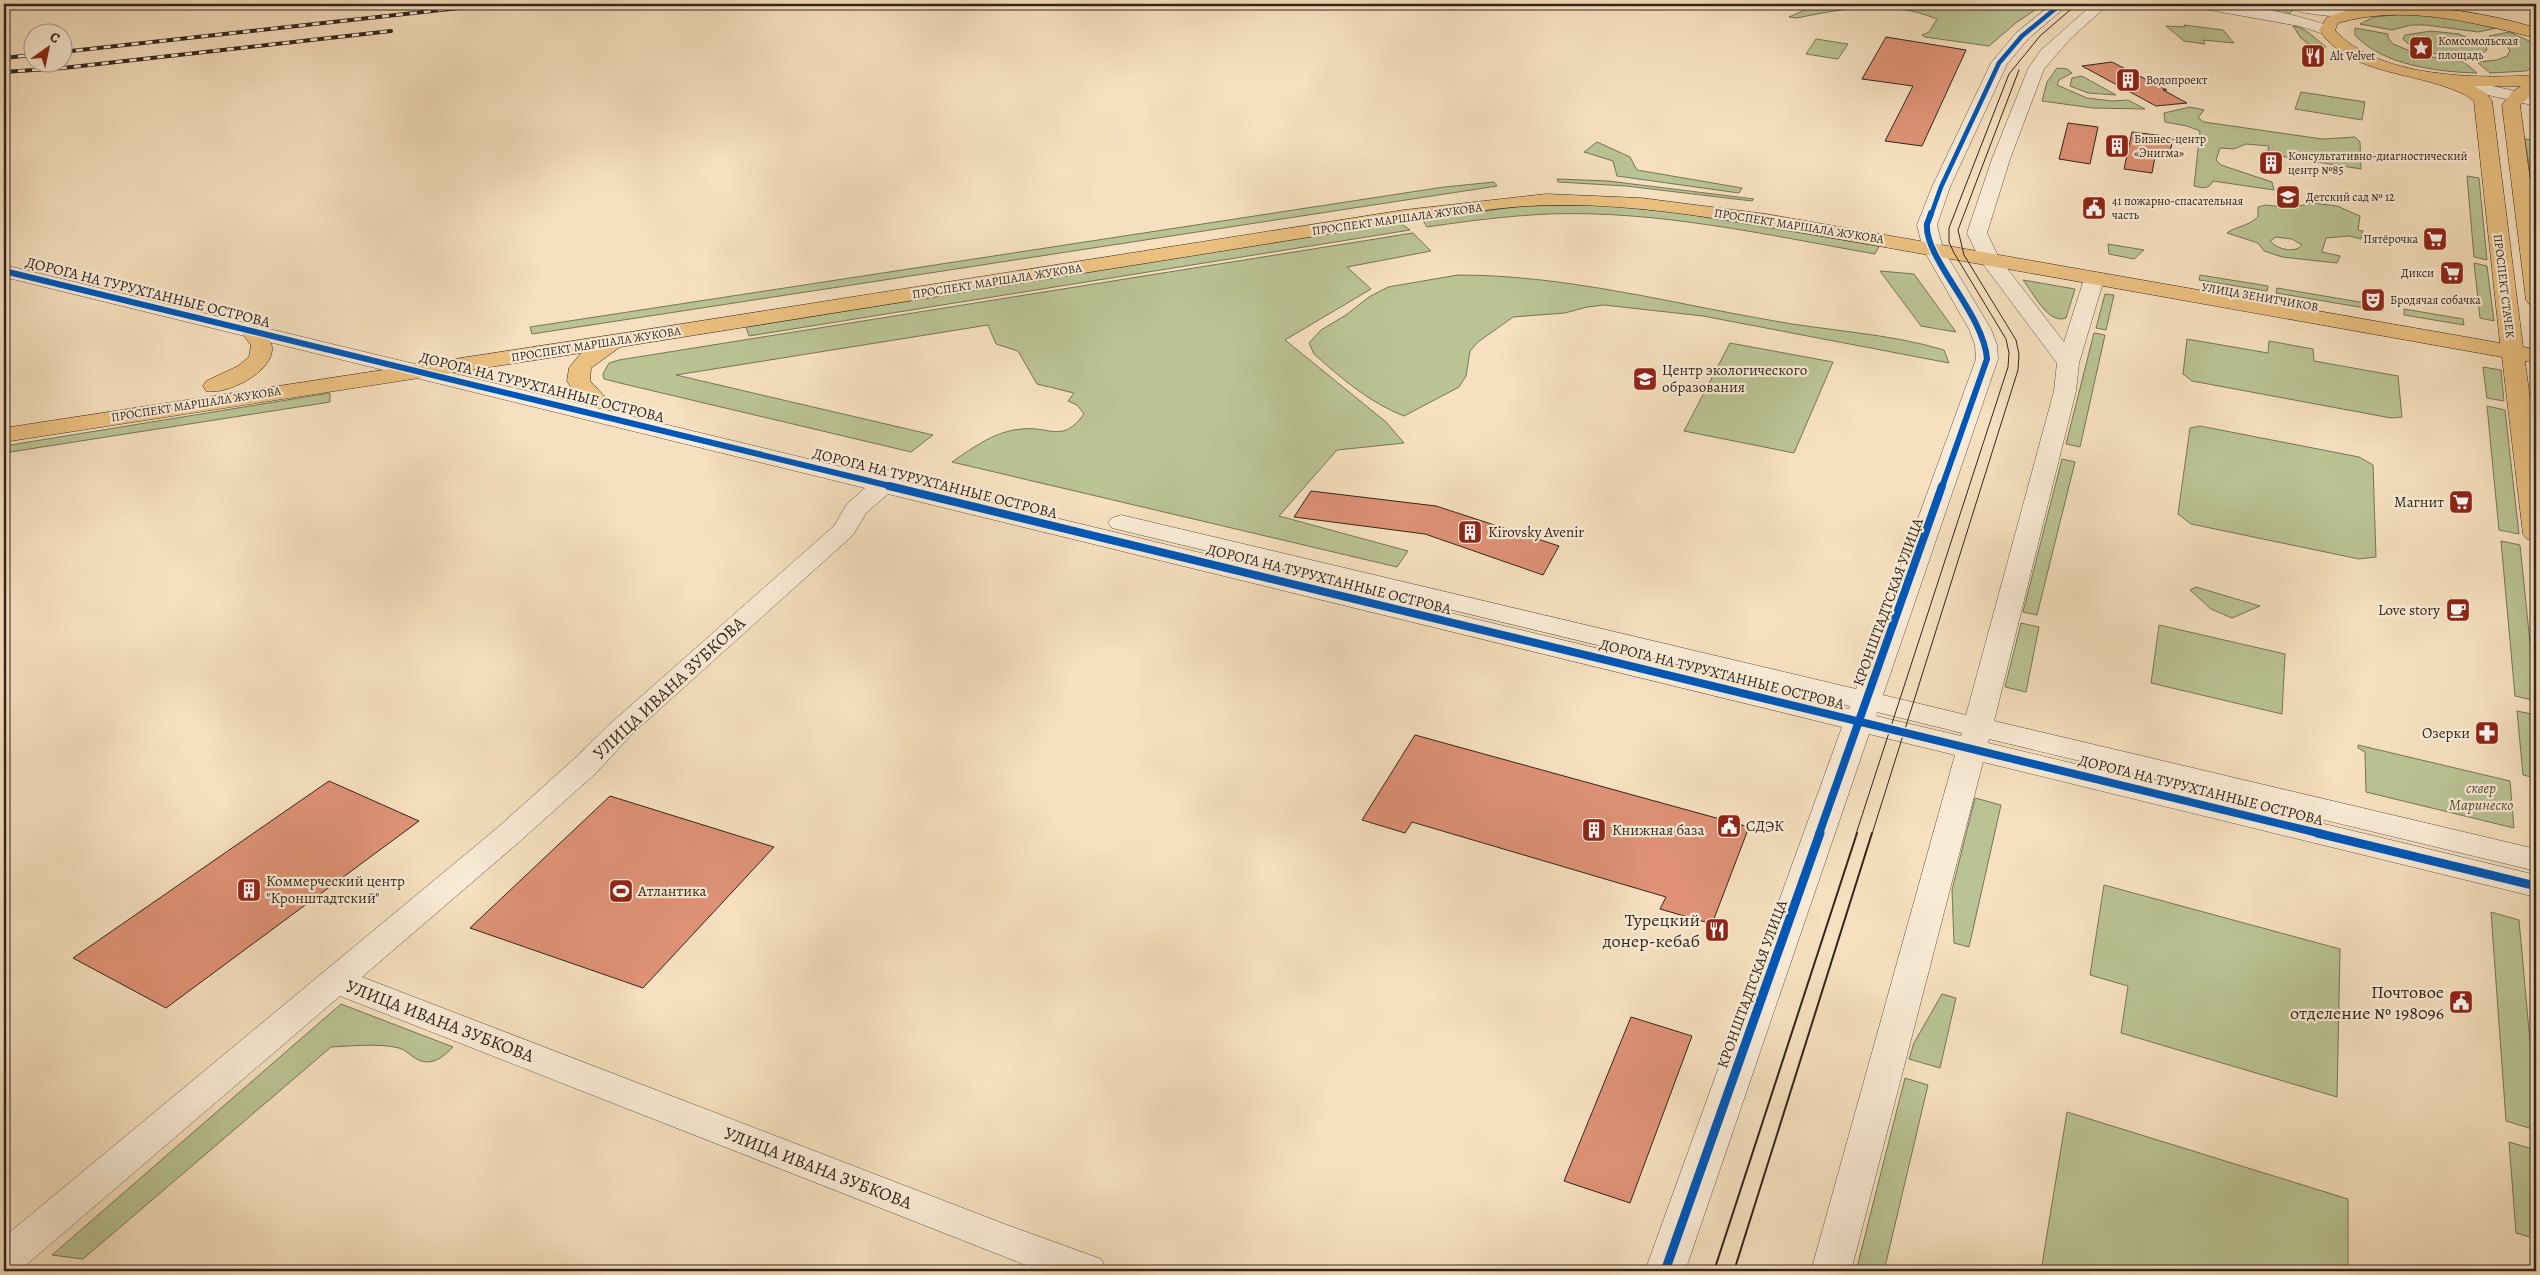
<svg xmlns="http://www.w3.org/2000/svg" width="2540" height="1275" font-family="Alegreya,serif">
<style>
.green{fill:#bac394;stroke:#767459;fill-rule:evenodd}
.building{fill:#df9276;stroke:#32251e}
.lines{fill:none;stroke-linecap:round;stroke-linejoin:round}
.minor-casing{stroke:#635446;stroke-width:1}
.major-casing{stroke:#32251e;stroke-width:1}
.minor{fill:#f9ebd5;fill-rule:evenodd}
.major{fill:#ebc080;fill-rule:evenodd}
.tram-far1{stroke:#32251e;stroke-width:1}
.tram{stroke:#32251e;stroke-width:2}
.rail-casing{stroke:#32251e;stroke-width:4}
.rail{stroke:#f9ebd5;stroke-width:2.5;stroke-dasharray:7;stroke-linecap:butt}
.cycleway-far3-casing{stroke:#f9ebd5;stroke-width:6}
.cycleway-far2-casing{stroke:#f9ebd5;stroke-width:9}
.cycleway-far1-casing{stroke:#f9ebd5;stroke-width:11}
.cycleway-casing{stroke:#f9ebd5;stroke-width:12}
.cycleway-far3{stroke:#0057b8;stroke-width:4.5}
.cycleway-far2{stroke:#0057b8;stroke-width:6}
.cycleway-far1{stroke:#0057b8;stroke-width:8}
.cycleway{stroke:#0057b8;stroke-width:9}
.labels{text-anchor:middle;stroke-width:4.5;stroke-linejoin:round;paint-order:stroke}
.far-poi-label{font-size:12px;fill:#32251e;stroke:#f9ebd5;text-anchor:start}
.far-street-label{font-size:12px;fill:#32251e;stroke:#f9ebd5}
.street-label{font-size:15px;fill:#32251e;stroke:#f9ebd5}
.poi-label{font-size:15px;fill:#32251e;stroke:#f9ebd5;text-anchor:start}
.park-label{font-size:15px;font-style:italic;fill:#544c3c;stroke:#f9ebd5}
.near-street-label{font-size:18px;fill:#32251e;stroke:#f9ebd5}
.near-poi-label{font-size:18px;fill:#32251e;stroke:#f9ebd5;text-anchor:end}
</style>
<rect width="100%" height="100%" fill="#f6e0bf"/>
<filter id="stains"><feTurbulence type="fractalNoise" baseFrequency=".004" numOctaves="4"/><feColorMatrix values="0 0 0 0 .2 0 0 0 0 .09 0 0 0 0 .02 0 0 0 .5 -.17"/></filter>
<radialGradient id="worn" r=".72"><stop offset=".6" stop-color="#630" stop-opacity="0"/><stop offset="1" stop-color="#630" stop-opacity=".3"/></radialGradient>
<g class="green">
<path d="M1818,4H2044L2017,22L1989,46L1925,37L1922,35L1929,32L1937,19C1891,0 1845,8 1797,18L1789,17Z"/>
<path d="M2217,4H2265L2294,9L2287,16Z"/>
<path d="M2402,14L2440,16L2497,28L2478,32L2426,25H2411L2392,30L2360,24L2374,17Z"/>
<path d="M2184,25L2223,30L2234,43L2203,40L2205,44L2184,41L2166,26L2185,27Z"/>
<path d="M2293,26C2307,28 2315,39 2326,47H2312L2300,37Z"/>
<path d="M2355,28L2388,34V38L2393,44L2420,55L2464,62L2477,73C2438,72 2382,65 2355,35Z"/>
<path d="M2431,31L2459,34L2486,46L2487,50C2473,64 2415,54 2403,39L2405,35Z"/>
<path d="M2509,32L2536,44V66L2526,71L2490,73L2477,62L2497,60L2507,56L2510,51L2506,45L2489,36Z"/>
<path d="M1816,39L1848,44L1838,59L1806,54Z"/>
<path d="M2057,68L2067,69L2072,73L2059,80L2057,85L2087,98L2112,101L2128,100L2145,109L2093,108L2042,101L2047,82Z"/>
<path d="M2082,76L2116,95L2088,93L2070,86L2072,78Z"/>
<path d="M2301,92L2365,102L2362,120L2295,109Z"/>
<path d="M2190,107L2204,110L2198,118L2204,122L2322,139L2355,137L2360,142L2361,169L2267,154L2269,146L2246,144L2234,149L2220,148L2216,160L2221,165L2272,182L2274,190L2213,181C2208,190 2203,188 2194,186L2200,131L2187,126L2165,122L2164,113Z"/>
<path d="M2525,139L2536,140V212Z"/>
<path d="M1597,142L1630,157L1637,170L1742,188L1739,193L1617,176L1613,161L1584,152Z"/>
<path d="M2467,176L2479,178L2487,260L2474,257Z"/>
<path d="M1557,179L1608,181L1754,199L1752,201L1626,186L1558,182Z"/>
<path d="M1494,182L1497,186L532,334L530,327L1444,187Z"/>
<path d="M2312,203L2337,206L2360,216L2358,230L2363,231L2361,239L2349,236L2326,238L2322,252L2340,256L2337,263L2282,257L2264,251L2258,243L2227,233C2238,225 2245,228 2258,217V207L2266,205L2290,208ZM2276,237L2292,239L2302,245C2295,254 2277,249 2270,241Z"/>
<path d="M1600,205L1675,212L1879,246L1875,254C1767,235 1658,210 1548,214C1507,216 1467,221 1427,227L1422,219L1523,206Z"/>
<path d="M1399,222L1410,230L749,336L746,327Z"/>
<path d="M1413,233L1431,251L1347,267L1371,289L1285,340L1386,422L1404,443L1337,450L1279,516L1408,551L1397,567L952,462C974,447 995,431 1022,429C1051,426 1062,444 1084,414L1077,405L1068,401L1074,393L1037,384L1018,351L996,344L988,325L676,375L933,435L911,452L624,384L604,379L603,374L609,363L619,360Z"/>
<path d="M2108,244L2144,250L2134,259L2109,254Z"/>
<path d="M2474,263L2487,266L2494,321L2480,318Z"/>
<path d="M1880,271L1914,274L1956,332L1921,326Z"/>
<path d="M1458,275C1564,275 1666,302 1769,320C1827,331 1888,333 1944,350L1949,363L1703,316L1604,305L1587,307L1565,313L1513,317L1478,342L1470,351L1466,376L1459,387L1404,416C1370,403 1341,378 1314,354L1309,343L1321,330L1346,315L1369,297L1388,287Z"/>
<path d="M2200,275L2268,286L2267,291L2199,280Z"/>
<path d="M2023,280L2075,289L2066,318C2048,325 2033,292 2023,280Z"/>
<path d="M2277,288L2383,306V311L2276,293Z"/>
<path d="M2105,294L2114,295L2106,330L2096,328Z"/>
<path d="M2404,309L2463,319L2464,325L2404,315Z"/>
<path d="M2094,333L2105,335L2080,447L2066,444Z"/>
<path d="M2187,339L2268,353L2269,341L2313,349L2314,361L2398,376L2402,417L2391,418L2192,381L2183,374Z"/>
<path d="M1730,343L1833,362L1794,453L1684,431Z"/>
<path d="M2483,367L2501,370L2504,401L2487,398Z"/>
<path d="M330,393V402L4,453V446Z"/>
<path d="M2487,406L2505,410L2519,534L2499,530Z"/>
<path d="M2200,426L2359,457L2373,465L2376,557L2359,559L2191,524L2178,514L2190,428Z"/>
<path d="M2062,459L2075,462L2037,615L2023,612Z"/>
<path d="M2501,541L2520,545L2536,701L2515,696Z"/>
<path d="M2196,587L2260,606L2232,618L2211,609L2190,590Z"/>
<path d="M2021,623L2039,627L2026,692L2005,687Z"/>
<path d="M2159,625L2285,654L2282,714L2151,683Z"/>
<path d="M2517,711L2536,715V778L2523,775Z"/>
<path d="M2358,745L2510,781L2514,828L2366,792L2365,752L2358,748Z"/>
<path d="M1975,798L2001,805L1969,947L1954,943L1952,890Z"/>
<path d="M2104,885L2340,949L2337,1097L2121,1033L2128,986L2090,975Z"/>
<path d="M2491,912L2519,920L2536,1108V1130L2506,1121Z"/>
<path d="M1942,994L1956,998L1940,1068L1909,1059L1914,1043Z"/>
<path d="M341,1004L453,1047C446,1054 438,1062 427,1062C415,1062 409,1051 399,1048C378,1043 352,1046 331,1047L83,1259L52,1255Z"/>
<path d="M1905,1078L1928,1085L1884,1271H1856Z"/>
<path d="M2067,1112L2348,1199V1271H2041Z"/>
<path d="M2509,1142L2536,1150V1239L2516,1233Z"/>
</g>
<g class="building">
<path d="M1886,37L1966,50L1922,146L1885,141L1913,86L1862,79Z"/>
<path d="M2112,62L2167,90H2163L2187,103L2156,106L2082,66Z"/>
<path d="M2068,123L2098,127L2090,164L2059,159Z"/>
<path d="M2132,132L2173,137L2170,153L2156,151L2152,173L2124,169Z"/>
<path d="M1311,491L1436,506L1559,546L1543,575L1425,534L1294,517Z"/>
<path d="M1415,735L1749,827L1712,924L1660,909L1666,897L1412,822L1405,833L1362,820Z"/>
<path d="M329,781L419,821L166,1008L73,958Z"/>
<path d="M610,796L774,847L643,988L470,928Z"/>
<path d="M1631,1017L1692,1036L1630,1203L1564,1181Z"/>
</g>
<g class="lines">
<defs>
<g id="minor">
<path d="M2052,4H2069L2028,39L2007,64L1950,187L1937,225L1943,249L1991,329L1997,345L1998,359L1883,695L1966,715L2054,391L2057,363L1980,260L1967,233L1992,159L2028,69L2041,50L2093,4H2109L2070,39L2044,69L2010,159L1987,233L1999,258L2064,342L2084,279L2087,275L2094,273L2101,275L2104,279L2079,363L2076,391L1994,721L2536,849V871L1989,739L1988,743L2536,875V897L1983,762L1851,1271H1811L1955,755L1869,734L1685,1271H1645L1842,727L888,494L866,513L853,535L631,735L596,773L518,843L362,977L1007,1225L1101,1259L1107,1271H1041L340,996L19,1271H4V1237L496,829L574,759L611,723L834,526L847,504L865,488L4,277V265L879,476C887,469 892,467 903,470L906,475L902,481L1849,709L1850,706L1112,528L1108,523L1112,518L1121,515L1856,689L1976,359L1975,345L1969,329L1923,249L1917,225L1932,187L1991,63L2016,33ZM1877,712L1962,733L1961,736L1876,716Z"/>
<path d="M2196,4C2241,1 2290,13 2333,27L2335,30L2327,35L2299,26L2204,9Z"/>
<path d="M2292,4L2348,8L2356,13C2350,20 2295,14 2289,7Z"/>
<path d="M2437,73L2536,96V106L2431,82L2429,78L2431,74Z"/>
</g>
<g id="major">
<path d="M2376,6C2431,5 2484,12 2536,28V38C2472,22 2403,4 2338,23L2335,30C2377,78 2477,79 2536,75V91L2520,105L2536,226V306L2529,304L2526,300L2502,105L2512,92L2521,86H2473L2486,93L2492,101L2523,347L2536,349V363L2525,361L2536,445V542L2527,539L2523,534L2502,357L1766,226C1700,216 1633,205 1566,205C1512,204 1458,214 1404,222L620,347L591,368L590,381L606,398L603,403C586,407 576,395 567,381L569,368L581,353L4,442V428L624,333L1404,210L1546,194L1641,198L1766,214L2500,343L2474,101C2465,93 2452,89 2440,85C2397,71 2347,70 2319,30L2327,17L2352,9Z"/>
<path d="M252,326C260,327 263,330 268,337C288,365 229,396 206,391L203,386L206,381L238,366L249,357L251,345L241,332L244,327Z"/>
</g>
</defs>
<use href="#minor" class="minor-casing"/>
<use href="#major" class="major-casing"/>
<use href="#minor" class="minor"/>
<use href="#major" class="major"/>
<g class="tram-far1">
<path d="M1856,834L2008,367L2009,353L2006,339L1954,253L1949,242V228L2009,74L2040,36L2077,4"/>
<path d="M1872,834L2018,370L2019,354L2016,340L1964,255L1958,230L2019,70"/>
</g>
<g class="tram">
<path d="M1714,1271L1857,833"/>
<path d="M1734,1271L1872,833"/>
</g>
<defs>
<g id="rail">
<path d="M62,52L495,4"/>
<path d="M4,58L32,55"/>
<path d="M4,72L63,68L391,31"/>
</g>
</defs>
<use href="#rail" class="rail-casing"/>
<use href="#rail" class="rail"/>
<defs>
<path id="cycleway-far3" d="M1931,215L1941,187L1999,63L2022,36L2061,4"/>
<g id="cycleway-far2">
<path d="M1931,213C1930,217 1928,221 1927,224C1924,258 1984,314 1987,359L1942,487"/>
<path d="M4,271L894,487"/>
</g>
<g id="cycleway-far1">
<path d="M889,486L2322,834"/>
<path d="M1819,834L1942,486"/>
</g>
<g id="cycleway">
<path d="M2317,833L2536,886"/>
<path d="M1665,1271L1820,833"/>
</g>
</defs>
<use href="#cycleway-far3" class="cycleway-far3-casing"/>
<use href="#cycleway-far2" class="cycleway-far2-casing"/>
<use href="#cycleway-far1" class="cycleway-far1-casing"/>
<use href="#cycleway" class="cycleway-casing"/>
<use href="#cycleway-far3" class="cycleway-far3"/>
<use href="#cycleway-far2" class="cycleway-far2"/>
<use href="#cycleway-far1" class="cycleway-far1"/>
<use href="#cycleway" class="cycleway"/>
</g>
<defs>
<symbol id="sight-square" viewBox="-11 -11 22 22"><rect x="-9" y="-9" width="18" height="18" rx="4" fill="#8f2418" stroke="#f9ebd5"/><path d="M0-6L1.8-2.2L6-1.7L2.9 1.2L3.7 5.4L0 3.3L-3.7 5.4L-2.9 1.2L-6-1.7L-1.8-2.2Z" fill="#fff"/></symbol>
<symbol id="restaurant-square" viewBox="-11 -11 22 22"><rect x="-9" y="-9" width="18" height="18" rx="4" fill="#8f2418" stroke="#f9ebd5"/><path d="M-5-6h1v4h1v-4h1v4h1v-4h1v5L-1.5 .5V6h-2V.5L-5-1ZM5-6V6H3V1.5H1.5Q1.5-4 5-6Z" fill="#fff"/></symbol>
<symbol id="building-square" viewBox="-11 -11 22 22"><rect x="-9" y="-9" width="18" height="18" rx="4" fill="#8f2418" stroke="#f9ebd5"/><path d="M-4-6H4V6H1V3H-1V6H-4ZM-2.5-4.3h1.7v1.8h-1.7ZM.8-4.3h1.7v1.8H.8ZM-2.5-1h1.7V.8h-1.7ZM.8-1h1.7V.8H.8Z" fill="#fff"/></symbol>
<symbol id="school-square" viewBox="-11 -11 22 22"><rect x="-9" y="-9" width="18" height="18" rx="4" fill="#8f2418" stroke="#f9ebd5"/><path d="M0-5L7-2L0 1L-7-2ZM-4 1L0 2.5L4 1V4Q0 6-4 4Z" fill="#fff"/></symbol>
<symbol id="civic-square" viewBox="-11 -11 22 22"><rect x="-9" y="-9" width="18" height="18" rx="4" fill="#8f2418" stroke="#f9ebd5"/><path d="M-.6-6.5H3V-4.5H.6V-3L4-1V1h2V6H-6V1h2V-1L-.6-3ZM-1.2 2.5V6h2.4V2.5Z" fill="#fff"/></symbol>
<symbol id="supermarket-square" viewBox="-11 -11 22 22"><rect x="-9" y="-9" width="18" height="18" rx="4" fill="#8f2418" stroke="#f9ebd5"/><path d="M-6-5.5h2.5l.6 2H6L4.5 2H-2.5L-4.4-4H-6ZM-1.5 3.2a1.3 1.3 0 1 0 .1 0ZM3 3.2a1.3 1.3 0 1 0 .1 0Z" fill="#fff"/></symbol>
<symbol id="theatre-square" viewBox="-11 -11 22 22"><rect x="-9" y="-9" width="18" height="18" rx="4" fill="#8f2418" stroke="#f9ebd5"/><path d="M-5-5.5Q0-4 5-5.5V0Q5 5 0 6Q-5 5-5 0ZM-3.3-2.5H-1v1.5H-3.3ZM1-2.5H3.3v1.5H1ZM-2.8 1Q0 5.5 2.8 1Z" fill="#fff"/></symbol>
<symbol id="cafe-square" viewBox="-11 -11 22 22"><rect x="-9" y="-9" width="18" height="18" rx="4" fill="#8f2418" stroke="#f9ebd5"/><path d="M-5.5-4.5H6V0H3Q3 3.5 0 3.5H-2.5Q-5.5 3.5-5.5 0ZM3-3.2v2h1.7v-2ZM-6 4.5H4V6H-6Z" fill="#fff"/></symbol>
<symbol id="pharmacy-square" viewBox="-11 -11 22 22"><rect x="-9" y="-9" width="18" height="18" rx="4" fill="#8f2418" stroke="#f9ebd5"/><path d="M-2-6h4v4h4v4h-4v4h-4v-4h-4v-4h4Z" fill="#fff"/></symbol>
<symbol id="stadium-square" viewBox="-11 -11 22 22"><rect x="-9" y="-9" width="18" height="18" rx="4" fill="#8f2418" stroke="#f9ebd5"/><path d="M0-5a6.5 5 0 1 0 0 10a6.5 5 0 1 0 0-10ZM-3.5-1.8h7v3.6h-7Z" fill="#fff"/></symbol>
</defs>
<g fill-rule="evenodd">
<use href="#sight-square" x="2407" y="34" width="28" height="28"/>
<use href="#restaurant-square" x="2299" y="42" width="28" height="28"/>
<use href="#building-square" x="2114" y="66" width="28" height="28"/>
<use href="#building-square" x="2103" y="132" width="28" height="28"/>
<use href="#building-square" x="2257" y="149" width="28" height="28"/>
<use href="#school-square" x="2274" y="183" width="28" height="28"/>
<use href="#civic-square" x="2080" y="194" width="28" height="28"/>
<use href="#supermarket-square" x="2421" y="225" width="28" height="28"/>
<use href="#supermarket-square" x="2438" y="259" width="28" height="28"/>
<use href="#theatre-square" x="2359" y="286" width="28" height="28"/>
<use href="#school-square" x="1631" y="365" width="28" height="28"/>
<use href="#supermarket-square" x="2447" y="488" width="28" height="28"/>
<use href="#building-square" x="1456" y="518" width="28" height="28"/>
<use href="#cafe-square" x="2444" y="596" width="28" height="28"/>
<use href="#pharmacy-square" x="2473" y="719" width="28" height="28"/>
<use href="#civic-square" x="1715" y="812" width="28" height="28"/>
<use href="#building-square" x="1580" y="816" width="28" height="28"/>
<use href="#building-square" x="235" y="876" width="28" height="28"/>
<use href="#stadium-square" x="607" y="877" width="28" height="28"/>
<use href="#restaurant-square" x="1703" y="916" width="28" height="28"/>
<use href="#civic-square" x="2447" y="988" width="28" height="28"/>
</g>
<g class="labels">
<g class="far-poi-label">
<text x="2438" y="45">Комсомольская<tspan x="2438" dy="14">площадь</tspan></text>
<text x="2330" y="60">Alt Velvet</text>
<text x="2146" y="84">Водопроект</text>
<text x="2134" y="143">Бизнес-центр<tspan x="2134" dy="14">«Энигма»</tspan></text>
<text x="2288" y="160">Консультативно-диагностический<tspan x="2288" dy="14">центр №85</tspan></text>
<text x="2306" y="201">Детский сад № 12</text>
<text x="2112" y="205">41 пожарно-спасательная<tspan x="2112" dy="14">часть</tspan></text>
<text x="2418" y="243" text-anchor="end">Пятёрочка</text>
<text x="2434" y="277" text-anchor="end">Дикси</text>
<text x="2390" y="304">Бродячая собачка</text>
</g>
<g class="far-street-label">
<text transform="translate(1397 219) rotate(-8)" y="4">ПРОСПЕКТ МАРШАЛА ЖУКОВА</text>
<text transform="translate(1799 226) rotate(9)" y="4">ПРОСПЕКТ МАРШАЛА ЖУКОВА</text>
<text transform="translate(997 281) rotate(-9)" y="4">ПРОСПЕКТ МАРШАЛА ЖУКОВА</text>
<text transform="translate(2504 286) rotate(83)" y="4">ПРОСПЕКТ СТАЧЕК</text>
<text transform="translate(2260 297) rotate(10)" y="4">УЛИЦА ЗЕНИТЧИКОВ</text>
<text transform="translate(596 344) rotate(-9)" y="4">ПРОСПЕКТ МАРШАЛА ЖУКОВА</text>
<text transform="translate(196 404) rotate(-9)" y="4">ПРОСПЕКТ МАРШАЛА ЖУКОВА</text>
</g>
<g class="street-label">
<text transform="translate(148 292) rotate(14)" y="5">ДОРОГА НА ТУРУХТАННЫЕ ОСТРОВА</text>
<text transform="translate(542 387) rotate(14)" y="5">ДОРОГА НА ТУРУХТАННЫЕ ОСТРОВА</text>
<text transform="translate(935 483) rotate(14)" y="5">ДОРОГА НА ТУРУХТАННЫЕ ОСТРОВА</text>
<text transform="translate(1329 579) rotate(14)" y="5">ДОРОГА НА ТУРУХТАННЫЕ ОСТРОВА</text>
<text transform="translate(1888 602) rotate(-70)" y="5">КРОНШТАДТСКАЯ УЛИЦА</text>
<text transform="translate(1722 674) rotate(14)" y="5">ДОРОГА НА ТУРУХТАННЫЕ ОСТРОВА</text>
<text transform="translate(2201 790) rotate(14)" y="5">ДОРОГА НА ТУРУХТАННЫЕ ОСТРОВА</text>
<text transform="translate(1752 984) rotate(-70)" y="5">КРОНШТАДТСКАЯ УЛИЦА</text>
</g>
<g class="poi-label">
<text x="1662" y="375">Центр экологического<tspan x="1662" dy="17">образования</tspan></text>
<text x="2444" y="507" text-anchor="end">Магнит</text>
<text x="1488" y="537">Kirovsky Avenir</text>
<text x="2440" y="615" text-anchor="end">Love story</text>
<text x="2470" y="738" text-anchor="end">Озерки</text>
<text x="1746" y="831">СДЭК</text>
<text x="1612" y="835">Книжная база</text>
<text x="266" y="886">Коммерческий центр<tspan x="266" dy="17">"Кронштадтский"</tspan></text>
<text x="638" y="896">Атлантика</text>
</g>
<g class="park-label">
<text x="2481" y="793">сквер<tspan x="2481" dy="17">Маринеско</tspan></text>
</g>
<g class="near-street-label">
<text transform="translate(669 688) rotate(-43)" y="6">УЛИЦА ИВАНА ЗУБКОВА</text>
<text transform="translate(440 1021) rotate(21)" y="6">УЛИЦА ИВАНА ЗУБКОВА</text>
<text transform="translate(818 1168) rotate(21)" y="6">УЛИЦА ИВАНА ЗУБКОВА</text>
</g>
<g class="near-poi-label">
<text x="1700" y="926">Турецкий<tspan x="1700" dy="21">донер-кебаб</tspan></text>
<text x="2444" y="998">Почтовое<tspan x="2444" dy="21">отделение № 198096</tspan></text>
</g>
</g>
<rect width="2540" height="1275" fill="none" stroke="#f6e0bf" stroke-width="20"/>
<rect x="5" y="5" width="2530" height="1265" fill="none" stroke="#32251e" stroke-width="2.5"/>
<rect x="10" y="10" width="2520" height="1255" fill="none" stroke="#32251e"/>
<g transform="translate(48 48) rotate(33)"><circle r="24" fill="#f9ebd5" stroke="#a99c8c"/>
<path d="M0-4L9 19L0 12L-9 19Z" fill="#8f2418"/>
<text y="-8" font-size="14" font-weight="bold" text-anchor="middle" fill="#32251e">С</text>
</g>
<rect width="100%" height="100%" filter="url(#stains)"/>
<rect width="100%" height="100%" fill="url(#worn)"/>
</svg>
